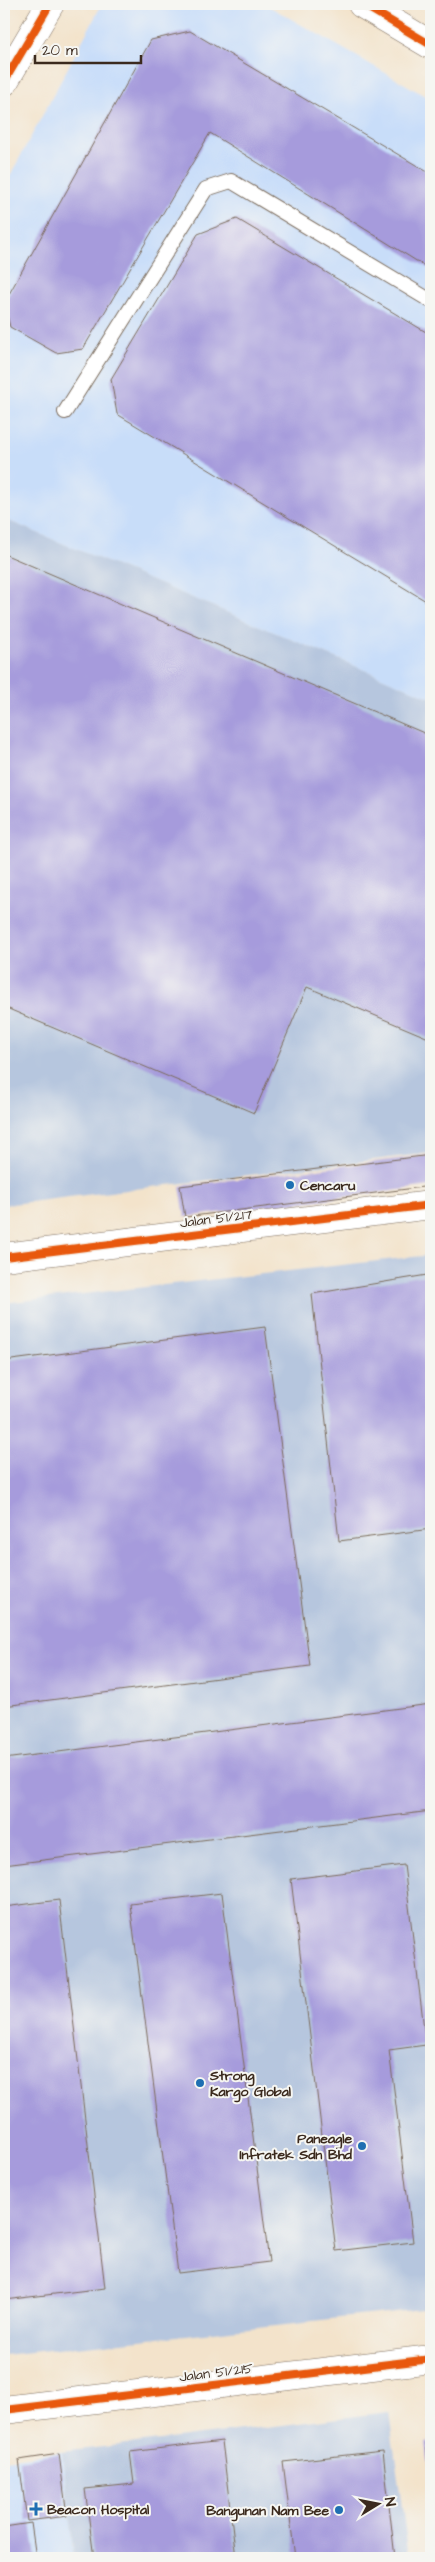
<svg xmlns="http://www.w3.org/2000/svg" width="435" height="2562" font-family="'Architects Daughter',sans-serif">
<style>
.built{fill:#c8ddf9}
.industrial{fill:#b6c6de}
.building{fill:#a69bdc}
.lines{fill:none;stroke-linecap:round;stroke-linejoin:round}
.service-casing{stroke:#7b6b5b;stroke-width:16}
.minor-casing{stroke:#7b6b5b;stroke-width:29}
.service{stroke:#fff;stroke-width:14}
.minor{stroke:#fff;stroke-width:28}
.cycleway-casing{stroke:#f6f6f2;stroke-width:11}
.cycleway{stroke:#e8590c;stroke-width:8}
.poi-dot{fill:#1f6fb2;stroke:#f6f6f2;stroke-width:2}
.labels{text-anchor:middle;stroke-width:4;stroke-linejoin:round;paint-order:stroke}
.poi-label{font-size:14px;font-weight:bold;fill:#3b2a1e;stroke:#f6f6f2;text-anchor:start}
.street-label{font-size:14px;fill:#3b2a1e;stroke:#f6f6f2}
</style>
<rect width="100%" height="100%" fill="#f6f6f2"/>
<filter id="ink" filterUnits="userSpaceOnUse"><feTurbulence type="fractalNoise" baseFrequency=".02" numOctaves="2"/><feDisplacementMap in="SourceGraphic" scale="10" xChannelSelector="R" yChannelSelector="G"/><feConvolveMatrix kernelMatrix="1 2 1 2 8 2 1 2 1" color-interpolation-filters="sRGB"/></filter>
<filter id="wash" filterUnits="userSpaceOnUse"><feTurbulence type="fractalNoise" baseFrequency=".0096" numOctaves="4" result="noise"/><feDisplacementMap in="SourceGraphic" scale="20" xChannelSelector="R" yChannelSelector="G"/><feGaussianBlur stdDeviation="1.12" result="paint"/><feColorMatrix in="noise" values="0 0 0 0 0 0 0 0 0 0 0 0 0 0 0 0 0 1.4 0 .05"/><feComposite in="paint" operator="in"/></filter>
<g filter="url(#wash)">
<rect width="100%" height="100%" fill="#f3e3cb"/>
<g class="built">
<path d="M102,4H265L431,99V698L4,519V187Z"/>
<path d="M62,2452L74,2558H4V2459Z"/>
</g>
<g class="industrial">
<path d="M4,519L431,698V1153L4,1205Z"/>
<path d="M431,1255V2308L4,2355V1303Z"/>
<path d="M389,2412L409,2558H74L62,2452Z"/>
</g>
<g id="blocks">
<g class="building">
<path d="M190,31L431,174V270L210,133L83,349L56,353L10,327L4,303L151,40Z"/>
<path d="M237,219L431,335V604L117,414L111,379L198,234Z"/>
<path d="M4,554L431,736V1039L307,987L254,1113L4,1007Z"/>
<path d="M431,1155V1186L185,1217L180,1186Z"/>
<path d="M427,1275L431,1409V1529L339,1541L312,1294Z"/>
<path d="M265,1327L310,1666L4,1706V1361Z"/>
<path d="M431,1704V1811L4,1865V1759Z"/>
<path d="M404,1865L426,2045L389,2050L413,2242L336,2251L291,1879Z"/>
<path d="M222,1893L269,2262L178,2273L130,1904Z"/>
<path d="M59,1900L105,2288L4,2300V1907Z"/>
<path d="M222,2441L236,2558H94L85,2489L134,2484L130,2452Z"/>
<path d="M431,2442V2475H430L426,2443Z"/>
<path d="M383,2451L395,2558H295L283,2462Z"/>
<path d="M59,2454L67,2516L27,2521L19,2460Z"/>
<path d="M31,2523L36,2558H4V2527Z"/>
</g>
</g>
</g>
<g filter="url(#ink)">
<use href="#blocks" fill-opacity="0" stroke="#7b6b5b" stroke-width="1"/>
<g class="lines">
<defs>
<path id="service" d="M65,412L206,189L231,181L431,301"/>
<g id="minor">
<path d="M362,4L431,45"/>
<path d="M4,82L50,4"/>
<path d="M4,1257L431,1205"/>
<path d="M4,2410L431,2359"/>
</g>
</defs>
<use href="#service" class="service-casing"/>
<use href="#minor" class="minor-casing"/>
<use href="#service" class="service"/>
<use href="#minor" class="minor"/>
<defs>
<g id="cycleway">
<path d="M362,4L431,45"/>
<path d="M4,82L50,4"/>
<path d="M4,1257L431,1205"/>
<path d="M4,2410L431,2359"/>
</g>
</defs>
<use href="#cycleway" class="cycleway-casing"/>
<use href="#cycleway" class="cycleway"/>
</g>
</g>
<g class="poi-dot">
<circle cx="290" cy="1185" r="5"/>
<circle cx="200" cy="2083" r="5"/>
<circle cx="362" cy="2146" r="5"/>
<path d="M33.5 2501.5h5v5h5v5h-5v5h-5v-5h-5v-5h5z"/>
<circle cx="339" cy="2510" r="5"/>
</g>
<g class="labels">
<g class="poi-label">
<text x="300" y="1190">Cencaru</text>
<text x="210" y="2080">Strong<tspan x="210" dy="16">Kargo Global</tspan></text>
<text x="352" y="2143" text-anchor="end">Paneagle<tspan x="352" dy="16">Infratek Sdn Bhd</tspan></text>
<text x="47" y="2514">Beacon Hospital</text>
<text x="329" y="2515" text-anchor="end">Bangunan Nam Bee</text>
</g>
<g class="street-label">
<text transform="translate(216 1218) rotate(-7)" y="5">Jalan 51/217</text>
<text transform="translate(216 2372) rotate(-7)" y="5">Jalan 51/215</text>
</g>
</g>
<rect width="435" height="2562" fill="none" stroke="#f6f6f2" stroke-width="20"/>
<g transform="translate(378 2504) rotate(80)" stroke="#f6f6f2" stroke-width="4" paint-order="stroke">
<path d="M0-4L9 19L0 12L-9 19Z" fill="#3b2a1e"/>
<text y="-8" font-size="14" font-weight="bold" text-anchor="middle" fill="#3b2a1e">N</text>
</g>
<path d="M35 55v8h106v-8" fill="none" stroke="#3b2a1e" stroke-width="2.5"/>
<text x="42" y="55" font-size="15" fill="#3b2a1e" stroke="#f6f6f2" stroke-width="4" paint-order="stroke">20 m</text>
</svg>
